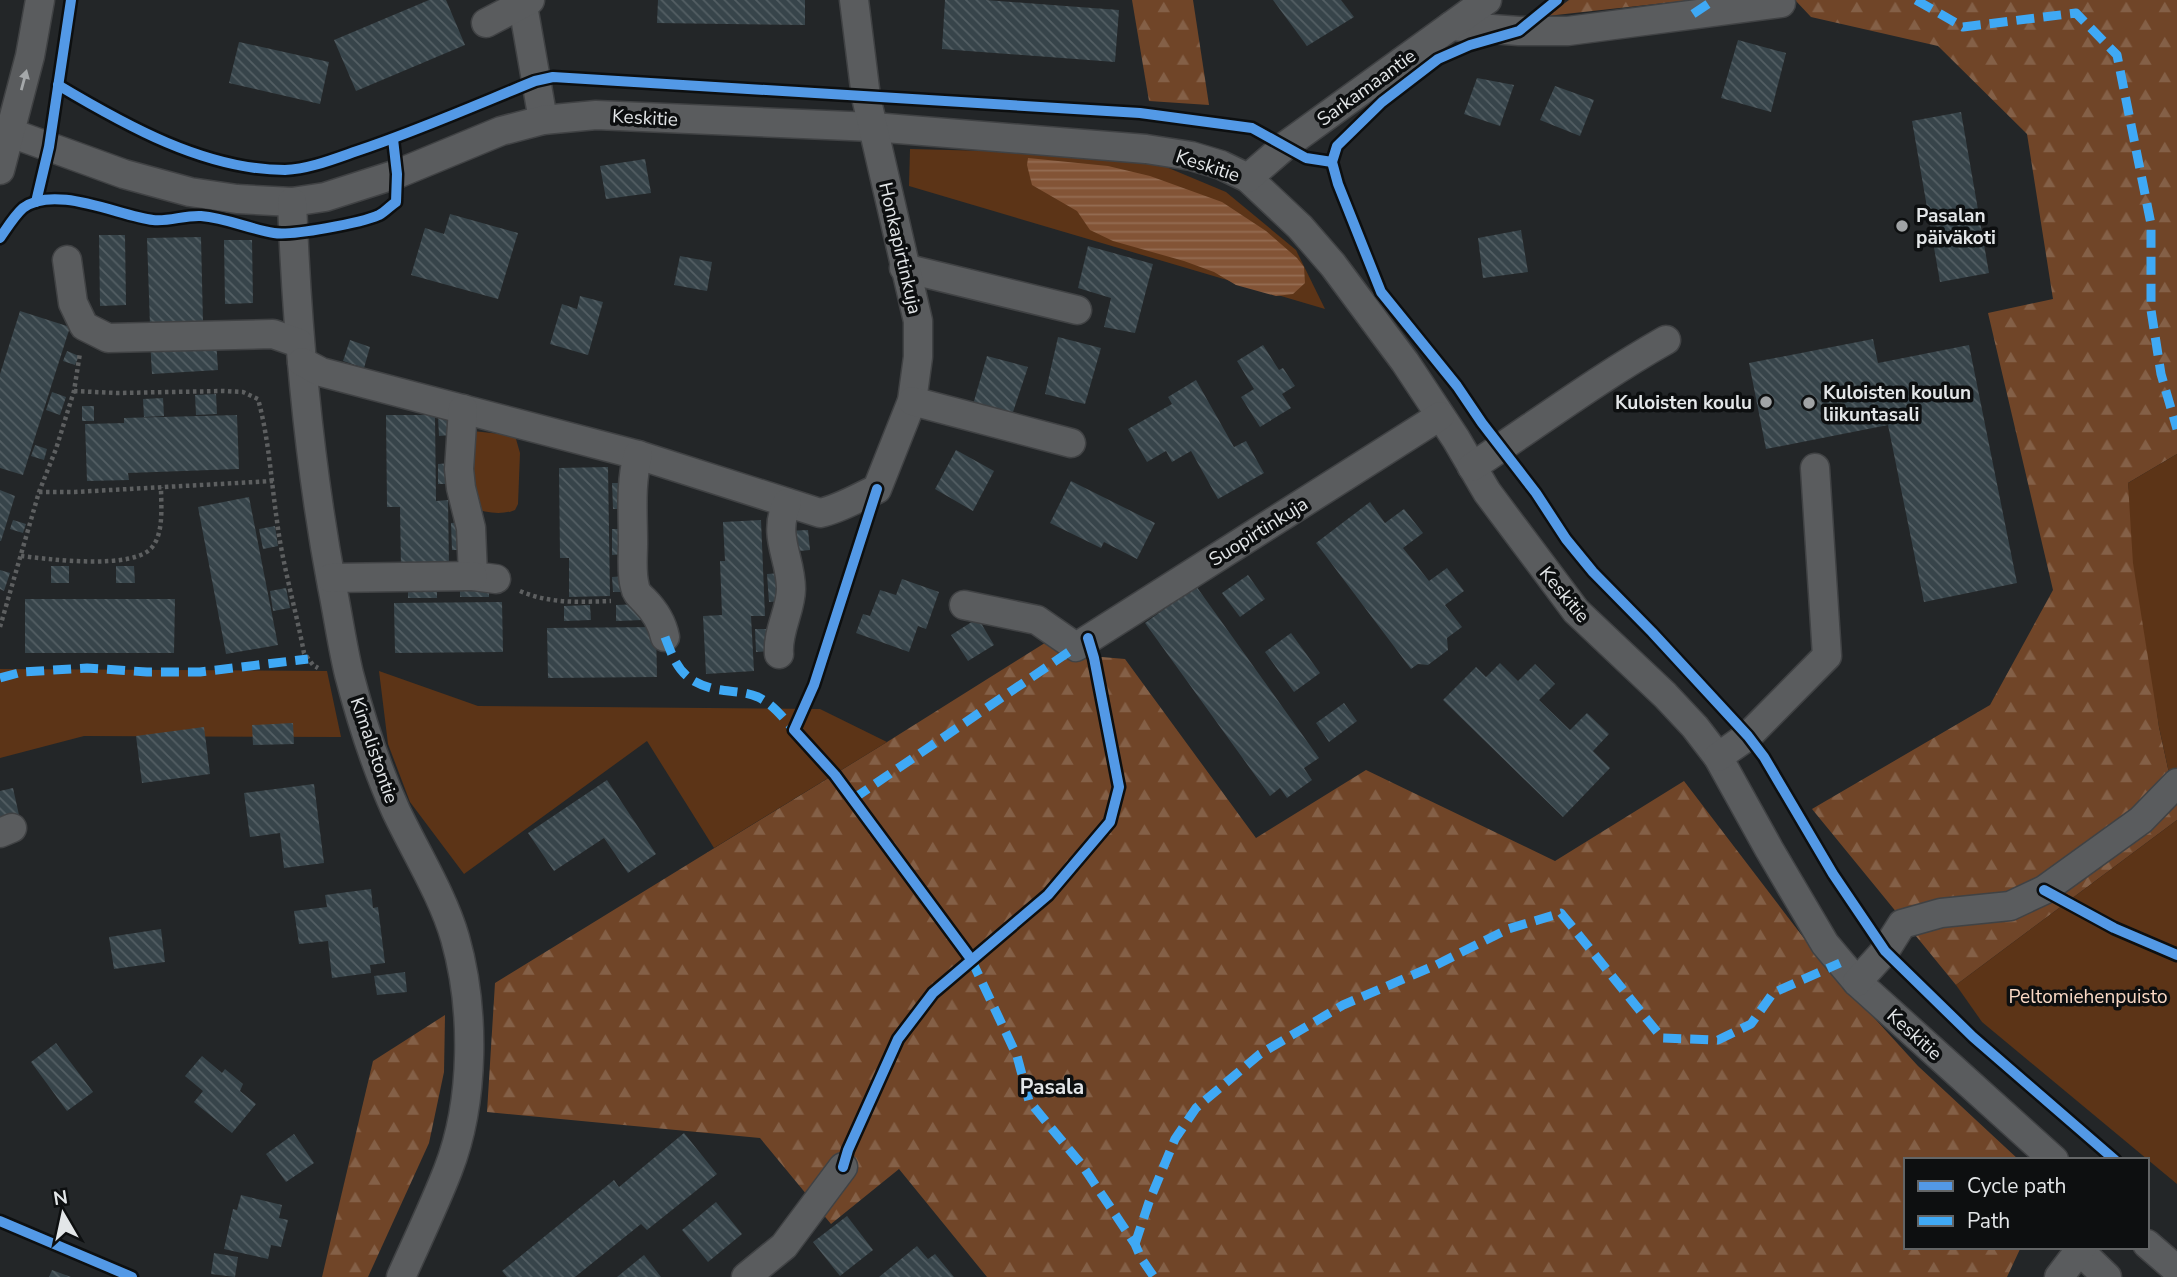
<svg xmlns="http://www.w3.org/2000/svg" width="2177" height="1277" font-family="'Nunito Sans',sans-serif">
<style>
.forest{fill:url(#forest-firs)}
.park{fill:#5c3417}
.water{fill:url(#water-rules)}
.building{fill:url(#building-back-hatch)}
.lines{fill:none;stroke-linecap:round;stroke-linejoin:round}
.minor-casing{stroke:#404244;stroke-width:31}
.path{stroke:#5d5f60;stroke-width:4.5;stroke-dasharray:3.5 3.5;stroke-linecap:butt}
.minor{stroke:#5a5c5e;stroke-width:28}
.quiet{stroke:#3fa9f5;stroke-width:9;stroke-dasharray:18 9;stroke-linecap:butt}
.cycleway-casing{stroke:#0d0f10;stroke-width:15}
.cycleway{stroke:#5399e6;stroke-width:10}
.oneway{fill:#a5a8aa}
.poi-dot{fill:#a0a3a5;stroke:#0d0f10;stroke-width:2.5}
.labels{text-anchor:middle;stroke-width:7;stroke-linejoin:round;paint-order:stroke}
.street-label{font-size:19px;fill:#e3e6e8;stroke:#0d0f10}
.poi-label{font-size:19px;font-weight:bold;fill:#e3e6e8;stroke:#0d0f10;text-anchor:start}
.park-label{font-size:19px;fill:#fad9c5;stroke:#0d0f10}
.neighbourhood-label{font-size:21px;font-weight:bold;fill:#e3e6e8;stroke:#0d0f10}
</style>
<defs>
<pattern id="forest-firs" width="22" height="20" patternUnits="userSpaceOnUse" patternTransform="scale(1.75)"><rect width="22" height="20" fill="#704528"/><path d="M5 1l3.5 6h-7zM16 11l3.5 6h-7z" fill="#846047"/></pattern>
<pattern id="water-rules" width="6" height="5" patternUnits="userSpaceOnUse" patternTransform="scale(1.75)"><rect width="6" height="5" fill="#835436"/><path d="M0 2.5h6" fill="none" stroke="#946d53"/></pattern>
<pattern id="building-back-hatch" width="6" height="6" patternUnits="userSpaceOnUse" patternTransform="scale(1.75)"><rect width="6" height="6" fill="#37444a"/><path d="M-1 5l2 2M0 0l6 6M5-1l2 2" fill="none" stroke="#545f64"/></pattern>
</defs>
<rect width="100%" height="100%" fill="#232628"/>
<g class="forest">
<path d="M1132,0H1193L1209,105L1149,101Z"/>
<path d="M1569,0H1692L1547,16Z"/>
<path d="M1795,0H2177V454L2128,483L2159,727L2172,787L2177,799V820L1956,985L1812,809L1990,705L2053,590L1988,313L2053,299L2027,134L1938,46L1811,17Z"/>
<path d="M1056,636L1067,654L1125,659L1256,838L1366,770L1555,861L1684,781L1816,954L1918,1066L2019,1160H1906V1247H2021L2007,1277H987L899,1169L831,1224L760,1138L487,1112L495,983L887,742Z"/>
<path d="M445,1015L444,1072L429,1143L368,1277H322L373,1061Z"/>
</g>
<g class="park">
<path d="M910,149L1024,152L1159,164L1226,192L1296,250L1325,309L909,186Z"/>
<path d="M473,431L510,435L516,439L520,453L518,504L515,510C503,515 485,513 473,508Z"/>
<path d="M2177,454V799L2172,787L2159,727L2133,563L2128,483Z"/>
<path d="M0,669L327,671L341,737L84,736L0,758Z"/>
<path d="M379,671L478,706L820,709L887,742L714,848L647,741L464,874L410,802L388,744Z"/>
<path d="M2177,820V1184L1982,1022L1956,985Z"/>
</g>
<path class="water" d="M1028,158L1108,166L1150,176L1222,202L1266,231L1297,258L1304,267L1305,283L1293,294L1276,296L1236,285L1214,272L1184,261L1113,241L1090,230L1077,211L1032,185L1027,165Z"/>
<g class="building">
<path d="M429,0H446L465,45L356,91L334,40Z"/>
<path d="M658,0H805V25L657,23Z"/>
<path d="M945,0H986L1119,10L1115,62L942,49Z"/>
<path d="M1273,0H1341L1354,17L1307,46Z"/>
<path d="M1738,40L1786,53L1771,112L1721,98Z"/>
<path d="M239,42L329,62L320,104L229,83Z"/>
<path d="M1477,78L1514,85L1500,126L1464,114Z"/>
<path d="M1555,86L1594,100L1580,136L1540,120Z"/>
<path d="M1961,112L1989,273L1940,282L1912,121Z"/>
<path d="M645,159L651,193L606,199L600,166Z"/>
<path d="M450,214L518,233L498,299L411,275L425,228L444,234Z"/>
<path d="M1521,230L1528,272L1483,278L1478,238Z"/>
<path d="M99,235H125L126,305L100,306Z"/>
<path d="M201,237L203,324L150,326L147,238Z"/>
<path d="M224,240H252L253,303L225,304Z"/>
<path d="M1088,246L1153,264L1135,333L1104,327L1111,298L1078,288Z"/>
<path d="M680,256L712,262L707,291L674,285Z"/>
<path d="M580,296L603,302L588,355L550,344L562,304L577,309Z"/>
<path d="M20,311L70,327L23,475L0,468V374Z"/>
<path d="M1058,337L1101,348L1085,404L1045,394Z"/>
<path d="M216,338L218,370L152,374L150,341Z"/>
<path d="M1873,339L1878,363L1969,345L2017,583L1924,602L1888,425L1766,449L1749,363Z"/>
<path d="M350,340L370,347L364,368L343,361Z"/>
<path d="M1263,345L1279,370L1283,368L1295,386L1282,394L1291,408L1260,427L1241,397L1254,389L1237,361Z"/>
<path d="M67,351L79,356L75,365L63,361Z"/>
<path d="M987,356L1028,367L1011,418L972,408Z"/>
<path d="M1196,380L1234,447L1246,441L1264,473L1218,499L1191,451L1172,462L1166,451L1147,462L1128,429L1172,404L1168,397Z"/>
<path d="M52,392L66,397L60,415L46,410Z"/>
<path d="M216,394L217,414L196,415L195,395Z"/>
<path d="M163,398L164,416L144,417L143,399Z"/>
<rect x="82" y="406" width="12" height="15"/>
<path d="M237,415L239,469L128,473L129,480L87,481L85,424L124,423V418Z"/>
<path d="M386,415H435L436,501L448,500L449,568L401,569L400,507H387Z"/>
<path d="M438,417H451L452,435L439,436Z"/>
<path d="M35,445L47,449L44,460L31,456Z"/>
<path d="M956,450L994,471L973,511L935,489Z"/>
<path d="M452,463V484H438V464Z"/>
<path d="M608,467L610,596L569,597V558H560L559,468Z"/>
<path d="M1071,481L1155,523L1137,559L1104,542L1101,548L1050,523Z"/>
<path d="M612,483H625L626,509H613Z"/>
<path d="M0,490L15,496L1,541H0Z"/>
<path d="M249,497L278,645L226,654L198,507Z"/>
<path d="M1370,502L1385,523L1404,509L1423,533L1403,548L1429,581L1447,568L1464,591L1445,605L1462,627L1447,638L1448,650L1428,665L1418,664L1411,669L1316,543Z"/>
<path d="M13,520L26,524L23,533L10,529Z"/>
<path d="M761,520L765,616H751L754,671L706,674L703,616L722,615L720,561H725L723,522Z"/>
<path d="M464,522V550H452L451,523Z"/>
<path d="M275,526L278,546L263,549L259,529Z"/>
<path d="M612,529H625V554L612,555Z"/>
<path d="M808,530L810,550L788,552L787,531Z"/>
<rect x="51" y="566" width="18" height="17"/>
<path d="M116,566H134L135,583H116Z"/>
<path d="M0,570L10,573L4,591L0,589Z"/>
<path d="M782,573L783,601L769,602L767,574Z"/>
<path d="M1248,575L1265,599L1240,617L1222,593Z"/>
<path d="M626,576V592H613L612,577Z"/>
<path d="M902,579L939,592L926,629L918,626L909,652L856,633L863,614L870,616L880,590L896,595Z"/>
<rect x="460" y="581" width="29" height="16"/>
<path d="M437,582V598H408V583Z"/>
<path d="M1196,586L1319,758L1304,768L1312,780L1287,798L1280,788L1270,796L1145,623Z"/>
<path d="M286,588L290,608L273,611L270,591Z"/>
<path d="M25,599H175L174,653H25Z"/>
<path d="M502,602L503,652L395,653L394,603Z"/>
<path d="M643,604V620L616,621V605Z"/>
<path d="M590,605L591,620L564,621V606Z"/>
<path d="M978,618L994,645L968,661L951,635Z"/>
<path d="M656,627L657,677L548,678L547,628Z"/>
<path d="M755,629H769L771,651L756,652Z"/>
<path d="M1291,633L1320,673L1294,692L1265,652Z"/>
<path d="M1500,663L1518,681L1535,664L1555,684L1539,700L1570,730L1587,713L1609,734L1593,751L1610,768L1563,817L1443,700L1476,667L1486,677Z"/>
<path d="M1344,703L1357,721L1329,742L1316,723Z"/>
<path d="M293,723L294,744L253,745L252,725Z"/>
<path d="M204,727L210,774L142,783L136,736Z"/>
<path d="M607,780L656,854L628,873L604,838L554,871L528,833Z"/>
<path d="M314,784L324,863L284,868L280,833L250,837L244,793Z"/>
<path d="M13,788L19,815L0,820V791Z"/>
<path d="M371,889L373,908L378,907L385,963L370,965L371,973L332,978L328,941L299,944L294,911L327,907L325,895Z"/>
<path d="M161,929L165,962L114,969L109,937Z"/>
<path d="M405,972L407,992L377,995L374,976Z"/>
<path d="M56,1043L93,1092L67,1111L31,1062Z"/>
<path d="M202,1056L222,1073L225,1069L243,1084L240,1091L256,1104L232,1133L194,1102L203,1091L185,1076Z"/>
<path d="M684,1133L717,1174L647,1230L641,1224L575,1277H507L502,1271L614,1180L619,1187Z"/>
<path d="M294,1134L314,1163L286,1182L266,1154Z"/>
<path d="M241,1195L282,1205L279,1218L288,1220L281,1247L271,1245L268,1259L224,1249L233,1209L237,1210Z"/>
<path d="M716,1202L742,1234L708,1262L682,1230Z"/>
<path d="M847,1216L873,1250L840,1276L813,1242Z"/>
<path d="M917,1246L928,1259L935,1254L954,1277H879Z"/>
<path d="M214,1253L238,1257L235,1277L211,1274Z"/>
<path d="M644,1255L661,1277H617Z"/>
<path d="M52,1270L71,1277H49Z"/>
</g>
<g class="lines">
<defs>
<g id="minor">
<path d="M522,0L543,120"/>
<path d="M486,23L530,0"/>
<path d="M1451,26L1519,31H1568L1781,3"/>
<path d="M0,129L124,174L190,192L237,199L292,202L325,197L397,174L501,131L543,120L596,115L873,127L1146,149L1191,156L1221,165L1248,178L1300,227L1333,265L1405,362L1456,439L1487,492L1576,611L1665,695L1695,727L1718,757L1769,849L1825,944L1857,982L2054,1160"/>
<path d="M0,170L30,56L40,0"/>
<path d="M1248,178L1285,146L1487,0"/>
<path d="M292,202C297,331 308,459 332,586C338,615 342,645 349,674C361,720 376,767 396,811C415,851 443,896 455,938C475,1008 475,1101 448,1170C434,1206 417,1241 401,1277"/>
<path d="M67,260L73,303L84,326L108,338L273,334L299,343"/>
<path d="M904,268L1077,310"/>
<path d="M302,362L321,372L638,455L820,513C840,509 859,497 877,489L912,401L918,357V321L866,97L854,0"/>
<path d="M912,401L1071,443"/>
<path d="M463,409L459,469L461,488L471,528L473,576L496,579"/>
<path d="M638,455C630,483 633,514 633,543C633,557 631,573 635,587C636,593 640,596 644,600C655,611 662,622 665,637"/>
<path d="M1472,467C1537,424 1599,378 1666,340"/>
<path d="M331,578L473,576"/>
<path d="M964,605L1037,620L1076,647L1440,416"/>
<path d="M779,654C777,631 791,610 791,589C791,557 772,537 787,503"/>
<path d="M1718,757L1748,736L1827,656L1815,468"/>
<path d="M0,833L12,828"/>
<path d="M1857,982L1885,951L1902,924L1941,913L2010,906L2044,890L2141,820L2177,783"/>
<path d="M2147,1244L2177,1270"/>
<path d="M2079,1250L2107,1277"/>
<path d="M746,1277L784,1246L843,1167"/>
<path d="M2059,1277L2082,1247"/>
</g>
</defs>
<use href="#minor" class="minor-casing"/>
<g class="path">
<path d="M74,391L117,393L224,391L243,392L258,399C269,439 271,480 277,521C282,563 296,610 304,653L313,665L318,668"/>
<path d="M39,492H75L273,481"/>
<path d="M21,556C48,559 136,571 153,546C164,531 161,505 161,487"/>
<path d="M520,591C550,604 580,602 611,601"/>
<path d="M0,627L39,492L56,449L74,391L80,353"/>
</g>
<use href="#minor" class="minor"/>
<g class="quiet">
<path d="M1916,0L1963,27L2076,13L2117,55L2151,224V310L2161,374L2177,429"/>
<path d="M1693,14L1714,0"/>
<path d="M665,637C676,666 682,681 715,689C730,692 744,691 758,697C774,705 783,718 794,730"/>
<path d="M0,678L22,672L87,668L147,672H200L308,659"/>
<path d="M853,799L1076,647"/>
<path d="M971,959L1017,1056L1029,1101L1082,1165L1135,1244L1141,1258L1154,1277"/>
<path d="M1135,1244L1149,1202L1175,1139L1196,1108L1260,1054L1343,1005L1436,965L1508,929L1561,913L1662,1038L1718,1040L1751,1024L1773,993L1840,963"/>
</g>
<defs>
<g id="cycleway">
<path d="M1557,0L1519,31L1470,45L1438,59L1382,102L1337,146L1332,162L1338,184L1381,292L1457,386L1482,423L1536,493L1566,539L1593,572L1652,632L1748,736L1764,757L1833,874L1885,951L1973,1037L2115,1160"/>
<path d="M58,85C125,125 205,170 285,170C309,169 334,159 357,151C417,131 476,105 535,81L553,77L1140,113L1252,128L1306,158L1332,162"/>
<path d="M36,202L49,147L71,0"/>
<path d="M0,238C7,228 14,216 23,208C55,184 119,216 153,220C168,222 185,215 201,216C227,218 249,229 274,233C292,236 361,223 379,215C385,212 390,206 396,202L397,174L393,139"/>
<path d="M877,489L814,685L794,730L835,775L971,959"/>
<path d="M2044,890L2114,928L2177,955"/>
<path d="M843,1167L848,1150L898,1039L933,993L1048,895L1110,822L1119,787L1094,658L1088,638"/>
<path d="M0,1221L132,1277"/>
</g>
</defs>
<use href="#cycleway" class="cycleway-casing"/>
<use href="#cycleway" class="cycleway"/>
</g>
<defs><path id="oneway-solid" d="M-6-.8H1V-3.2L6.5 0L1 3.2V.8H-6Z" transform="scale(1.75)"/></defs>
<use class="oneway" href="#oneway-solid" transform="translate(24 80) rotate(-75)"/>
<g class="poi-dot">
<circle cx="1902" cy="226" r="7"/>
<circle cx="1766" cy="402" r="7"/>
<circle cx="1809" cy="403" r="7"/>
</g>
<g class="labels">
<g class="street-label">
<text transform="translate(1366 87) rotate(-36)" y="7">Sarkamaantie</text>
<text transform="translate(645 117) rotate(3)" y="7">Keskitie</text>
<text transform="translate(1208 165) rotate(18)" y="7">Keskitie</text>
<text transform="translate(901 248) rotate(77)" y="7">Honkapirtinkuja</text>
<text transform="translate(1258 531) rotate(-32)" y="7">Suopirtinkuja</text>
<text transform="translate(1565 594) rotate(50)" y="7">Keskitie</text>
<text transform="translate(375 750) rotate(71)" y="7">Kimalistontie</text>
<text transform="translate(1915 1034) rotate(42)" y="7">Keskitie</text>
</g>
<g class="poi-label">
<text x="1916" y="222">Pasalan<tspan x="1916" dy="22">päiväkoti</tspan></text>
<text x="1823" y="399">Kuloisten koulun<tspan x="1823" dy="22">liikuntasali</tspan></text>
<text x="1752" y="409" text-anchor="end">Kuloisten koulu</text>
</g>
<g class="park-label">
<text x="2088" y="1003">Peltomiehenpuisto</text>
</g>
<g class="neighbourhood-label">
<text x="1052" y="1094">Pasala</text>
</g>
</g>
<rect x="1904" y="1158" width="245" height="91" fill="#0d0f10" stroke="#636566" stroke-width="2"/>
<rect x="1918" y="1181" width="35" height="10" fill="#5399e6" stroke="#636566" stroke-width="2"/>
<text x="1967" y="1193" font-size="21" fill="#e3e6e8">Cycle path</text>
<rect x="1918" y="1216" width="35" height="10" fill="#3fa9f5" stroke="#636566" stroke-width="2"/>
<text x="1967" y="1228" font-size="21" fill="#e3e6e8">Path</text>
<g transform="translate(63 1214) rotate(351)" stroke="#0d0f10" stroke-width="5" paint-order="stroke">
<path d="M0-5L12 26L0 18L-12 26Z" fill="#e3e6e8"/>
<text y="-10" font-size="19" font-weight="bold" text-anchor="middle" fill="#e3e6e8">N</text>
</g>
</svg>
